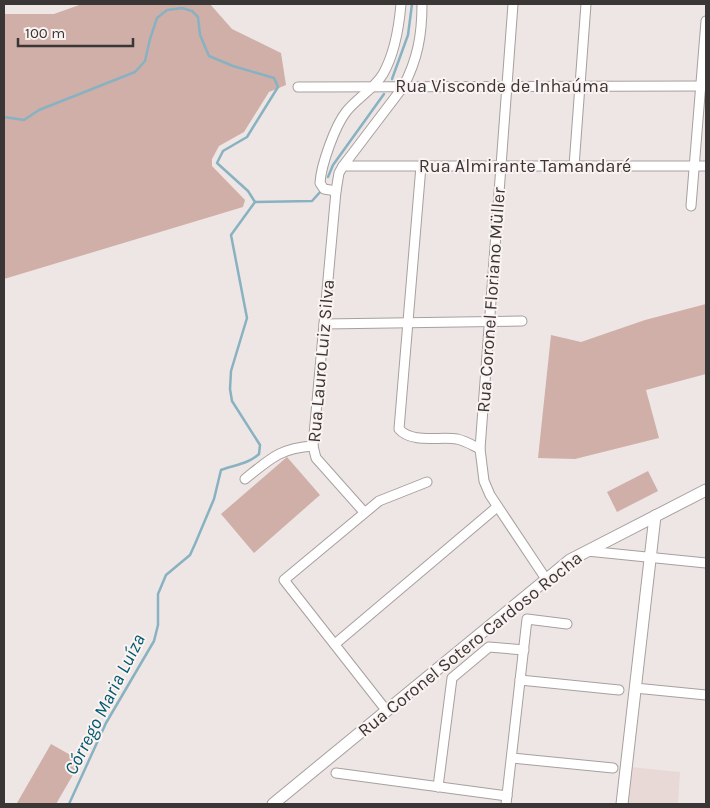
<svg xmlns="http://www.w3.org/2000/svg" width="710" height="808" font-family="Karla,sans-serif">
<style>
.built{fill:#e9d9d6}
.green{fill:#d0afa9}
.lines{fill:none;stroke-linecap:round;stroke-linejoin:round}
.stream{stroke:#88b2c1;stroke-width:2.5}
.minor-casing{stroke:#a7a09f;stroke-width:11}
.tertiary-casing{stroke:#a7a09f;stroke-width:13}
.minor{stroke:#fff;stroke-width:9}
.tertiary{stroke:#fff;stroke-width:11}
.labels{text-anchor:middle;stroke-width:4;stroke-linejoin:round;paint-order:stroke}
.street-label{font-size:18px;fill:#393635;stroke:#fbf3f1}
.water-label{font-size:19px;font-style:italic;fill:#005b70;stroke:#fbf3f1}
</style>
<rect width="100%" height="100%" fill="#ede6e4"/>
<path class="built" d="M630,767L680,772L678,804H626Z"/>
<g class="green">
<path d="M82,4H210L232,29L281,53L286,85L269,92L244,132L219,146L212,159V166L245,200L243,207L4,279V14H54Z"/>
<path d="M706,304V374L646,390L659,438L575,459L538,458L551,335L581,342L645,320Z"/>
<path d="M287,457L320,495L254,553L221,514Z"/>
<path d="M648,471L658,491L617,512L607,492Z"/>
<path d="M51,744L81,761L56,804H19L17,803Z"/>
</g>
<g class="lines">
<g class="stream">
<path d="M392,79L408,35L412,4"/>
<path d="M4,117L24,120L39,110L135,72L145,61L150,39L157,18L167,10L182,8L192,11L198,17L200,35L209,56L233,66L274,78L278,87L247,137L223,151L217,163L248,191L255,202L231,235L247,318L231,371L230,389L232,401L260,445L259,454C248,464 234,465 221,470L214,499L195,544L190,555L166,575L158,594V625L154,641L106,723L69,804"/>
<path d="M328,177L333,165L384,94"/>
<path d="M255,202L312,201L321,191"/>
</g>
<defs>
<g id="minor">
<path d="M513,4L480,449L484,481L490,495L546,579"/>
<path d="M298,87L706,86"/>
<path d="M343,166H706"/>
<path d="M421,166L399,429C412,444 440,436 457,439C466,441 472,445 480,449"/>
<path d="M574,166L586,4"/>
<path d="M336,191L324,189L320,183C321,165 335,126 346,112C357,98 374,89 383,74C395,53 399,27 401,4"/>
<path d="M691,206L706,21"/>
<path d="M324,324L522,321"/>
<path d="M245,479C270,459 280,448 313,446"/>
<path d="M364,512L316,458L313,446L336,191L339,173L343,166L403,87C418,59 422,34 422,4"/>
<path d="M587,551L706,563"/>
<path d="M335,644L497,507"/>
<path d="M520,680L619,690"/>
<path d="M635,688L706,695"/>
<path d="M386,710L284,580L379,501L427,482"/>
<path d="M512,758L613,768"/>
<path d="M336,773L507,796"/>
<path d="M438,787L452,678L489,647L524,650"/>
<path d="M506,804L527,619L567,624"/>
</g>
<g id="tertiary">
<path d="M273,804L570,560L706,490"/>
<path d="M622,804L655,516"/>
</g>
</defs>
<use href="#minor" class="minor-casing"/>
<use href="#tertiary" class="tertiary-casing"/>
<use href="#minor" class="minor"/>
<use href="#tertiary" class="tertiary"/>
</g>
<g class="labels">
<g class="street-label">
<text x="502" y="92">Rua Visconde de Inhaúma</text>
<text x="525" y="172">Rua Almirante Tamandaré</text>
<text transform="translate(491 300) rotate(-86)" y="6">Rua Coronel Floriano Müller</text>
<text transform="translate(321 361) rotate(-85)" y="6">Rua Lauro Luiz Silva</text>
<text transform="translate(470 644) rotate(-39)" y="6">Rua Coronel Sotero Cardoso Rocha</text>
</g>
<g class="water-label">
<text transform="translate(104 704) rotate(-63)" y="7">Córrego Maria Luíza</text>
</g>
</g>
<rect width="710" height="808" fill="none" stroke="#393635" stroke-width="10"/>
<path d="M18 38v8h115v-8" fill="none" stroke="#393635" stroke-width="2.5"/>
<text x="25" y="38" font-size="15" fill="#393635" stroke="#fbf3f1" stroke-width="4" paint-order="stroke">100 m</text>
</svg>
